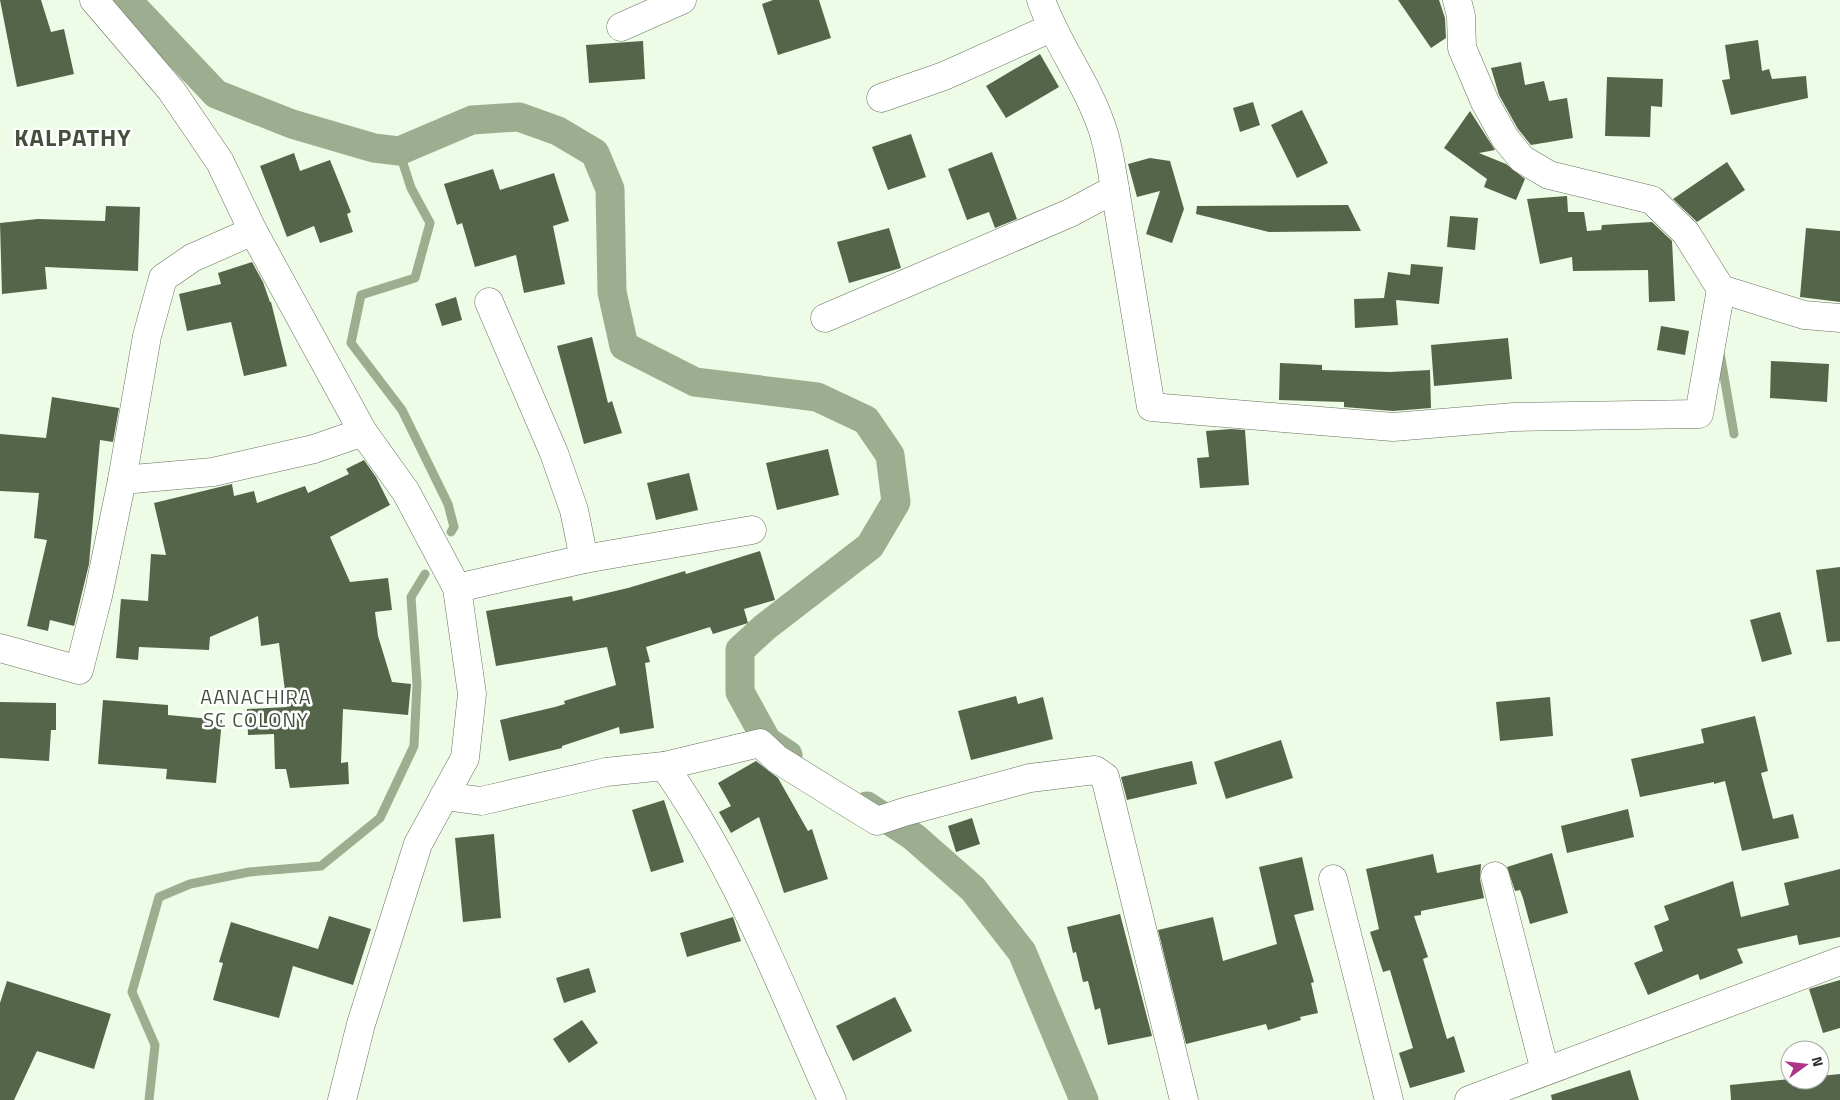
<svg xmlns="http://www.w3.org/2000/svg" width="1840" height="1100" font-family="'Titillium Web',sans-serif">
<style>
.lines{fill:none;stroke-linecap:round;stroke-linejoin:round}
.stream{stroke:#9cae8f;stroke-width:9}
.canal{stroke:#9cae8f;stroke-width:29}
.building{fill:#556549}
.minor-casing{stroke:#66715f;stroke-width:29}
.minor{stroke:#fff;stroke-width:28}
.labels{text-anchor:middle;stroke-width:5;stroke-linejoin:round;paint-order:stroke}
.neighbourhood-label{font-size:20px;letter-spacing:1px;fill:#454f3e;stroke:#fff}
.district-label{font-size:24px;font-weight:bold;letter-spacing:1px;fill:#454f3e;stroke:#fff}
</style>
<rect width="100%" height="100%" fill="#eefbe6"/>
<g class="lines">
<g class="stream">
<path d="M399,151L411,188L430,223L415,278L361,295L351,343L402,410L448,504L454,527L451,532"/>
<path d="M1720,353L1734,434"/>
<path d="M149,1100L155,1045L132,992L159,897L190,884L249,872L321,866L380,818L414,746L417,684L411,597L425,574"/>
</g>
<g class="canal">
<path d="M127,0L216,94L292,124L374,148L399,151L472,120L519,117L558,131L595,153L610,189L612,292L624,346L695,382L817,397L866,420L890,455L896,502L870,546L765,627L740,650V692L767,741L788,755"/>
<path d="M867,806L914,837L973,889L1022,952L1084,1100"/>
</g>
</g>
<g class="building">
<path d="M0,0H41L51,32L64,29L74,74L17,87Z"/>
<path d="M773,0H819L831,38L778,55L762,4Z"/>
<path d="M1398,0H1439L1445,18L1446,38L1431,48Z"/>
<path d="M1758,40L1762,71L1769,69L1772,79L1806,76L1808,98L1731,115L1722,80L1730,79L1725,45Z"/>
<path d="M643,41L645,79L589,83L586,45Z"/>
<path d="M1040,54L1059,87L1006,118L986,86Z"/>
<path d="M1521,62L1525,85L1544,81L1549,101L1567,98L1573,138L1531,145L1518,129L1499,95L1491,68Z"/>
<path d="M1607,77L1663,79L1662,107L1651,106L1650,137L1605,136Z"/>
<path d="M1253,102L1260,125L1240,132L1233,108Z"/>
<path d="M1302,110L1328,163L1297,178L1271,125Z"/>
<path d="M1470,111L1495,150L1479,153L1506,164L1525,179L1516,200L1484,187L1487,179L1444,148Z"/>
<path d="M911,134L926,177L888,190L872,147Z"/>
<path d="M992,152L1017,219L995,228L989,212L967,220L948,169Z"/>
<path d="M294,153L300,171L330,160L351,212L347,214L353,232L320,243L314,226L287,237L260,166Z"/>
<path d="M1150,158L1170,161L1184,209L1172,243L1146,234L1160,191L1137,197L1128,164Z"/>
<path d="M1727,162L1745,190L1697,222L1673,199Z"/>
<path d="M493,169L500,190L554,173L569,221L553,226L565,284L524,293L516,255L475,267L462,223L457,225L444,184Z"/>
<path d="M1567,196L1568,212H1584L1587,231L1601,230L1602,225L1652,222L1672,241L1675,301L1649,302L1648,270L1573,271L1572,257L1540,264L1527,199Z"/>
<path d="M1348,205L1361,231L1269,232L1196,214L1197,206Z"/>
<path d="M106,206L140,207L138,271L45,267L47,289L2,294L0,223L38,219L105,221Z"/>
<path d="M1450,216L1478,218L1475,250L1447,247Z"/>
<path d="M889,228L901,268L849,283L837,242Z"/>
<path d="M1806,228L1840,231V302L1800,297Z"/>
<path d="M252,262L263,282L270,302H271L287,366L244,376L231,322L187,331L179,294L221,284L218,273Z"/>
<path d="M1411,264L1443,267L1439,304L1396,300L1398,325L1355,328L1354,299L1384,298L1388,272L1410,275Z"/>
<path d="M456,297L462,320L442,326L435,304Z"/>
<path d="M1661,326L1689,331L1685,355L1657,350Z"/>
<path d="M592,337L608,403L612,401L622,433L584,444L557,346Z"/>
<path d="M1508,338L1512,379L1434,386L1431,345Z"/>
<path d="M1771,361L1829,364L1827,402L1770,398Z"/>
<path d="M1280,363L1322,365V370L1390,372L1430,370L1431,408L1393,411L1344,407V402L1279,400Z"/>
<path d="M52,397L119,408L113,442L100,440L89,564L74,626L50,620L48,631L27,626L47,540L34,538L39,493L0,491V434L46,438Z"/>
<path d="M1231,429L1245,430L1249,485L1200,488L1197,458L1209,457L1206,431Z"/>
<path d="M828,449L839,495L777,510L766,463Z"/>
<path d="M364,460L376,477L390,505L330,537L350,582L388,578L392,610L375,612L378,636L392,682L411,684L408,715L343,709L341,763L348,762L349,784L290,788L286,769H275L274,734L248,735L247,709L287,707L279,643L261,646L258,616L210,637L209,650L139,647L138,660L116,658L121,599L148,601L151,554L166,555L154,503L232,484L234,496L254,491L257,503L305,486L308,493L349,474L346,469Z"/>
<path d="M689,473L698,510L656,520L647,483Z"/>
<path d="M760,551L775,600L744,609L748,623L713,634L710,627L646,647L650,662L645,663L654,728L620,734L619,727L562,746V748L509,761L500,720L555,707L565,704L564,701L616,685L607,647L496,666L486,611L572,596L573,601L628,588L685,571L686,574Z"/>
<path d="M1840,567V641L1827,642L1816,570Z"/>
<path d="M1780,612L1792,654L1762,662L1750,620Z"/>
<path d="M1016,696L1018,704L1043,697L1053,739L971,760L958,711Z"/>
<path d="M1550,697L1553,736L1500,741L1496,702Z"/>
<path d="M103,700L168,705V715L222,720L216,783L166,779L167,769L98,764Z"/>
<path d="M0,702L56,703V730H51L49,761L0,758Z"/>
<path d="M1755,716L1768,771L1761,773L1773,819L1793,814L1799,838L1742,851L1725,781L1714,784V782L1640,797L1631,759L1704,743L1701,729Z"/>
<path d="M1281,740L1293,778L1226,799L1214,762Z"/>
<path d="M756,761L778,778L808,831L812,829L828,879L784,893L759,817L731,833L719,812L731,806L718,783Z"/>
<path d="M1192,761L1197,784L1127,800L1121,777Z"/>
<path d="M664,800L684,862L651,872L632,810Z"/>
<path d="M1628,809L1634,837L1567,853L1561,826Z"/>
<path d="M972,818L980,844L956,852L948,826Z"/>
<path d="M494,834L501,918L463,922L455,838Z"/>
<path d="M1552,853L1568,913L1530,924L1523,898L1520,890L1515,891L1507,867Z"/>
<path d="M1433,854L1437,873L1481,864L1480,879L1484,898L1421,911V915L1414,916L1428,957L1423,959L1447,1039L1454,1036L1465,1072L1410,1088L1399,1053L1413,1048L1390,970L1383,972L1370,932L1379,929L1366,869Z"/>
<path d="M1302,857L1314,910L1294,915L1314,982L1311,983L1318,1013L1300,1017L1301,1020L1268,1030L1266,1024L1186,1044L1158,930L1213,917L1223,961L1277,944L1259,867Z"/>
<path d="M1840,869V937L1799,945L1797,935L1737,949L1743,963L1700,980L1698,974L1648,995L1634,963L1663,951L1654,926L1669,920L1664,906L1733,881L1741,917L1789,905L1784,883Z"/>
<path d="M1120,914L1152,1036L1108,1045L1100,1008L1095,1010L1088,981L1083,982L1076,952L1073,953L1067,927Z"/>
<path d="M329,916L371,929L353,985L293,966L279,1018L213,1000L223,963L219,962L231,922L318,949Z"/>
<path d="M733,917L741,941L687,957L680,933Z"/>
<path d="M589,968L596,992L564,1003L556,978Z"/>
<path d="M1840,980V1028L1823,1033L1809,989Z"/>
<path d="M7,981L111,1014L94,1069L37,1051L14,1100H0V1003Z"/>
<path d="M895,997L912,1031L853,1061L836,1026Z"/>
<path d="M582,1020L598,1043L569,1063L553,1039Z"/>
<path d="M1630,1070L1639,1100H1552L1551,1095Z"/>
<path d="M1840,1074V1100H1731L1730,1085L1790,1079L1820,1080V1076Z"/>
</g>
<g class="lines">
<defs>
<g id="minor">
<path d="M94,0L171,90L220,162L253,231L363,432L406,492L457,588L472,694L465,758L418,844L361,1024L342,1100"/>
<path d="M1457,0L1461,16L1462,48L1485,102L1505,138L1522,159L1549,175L1652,200L1686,233L1721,289L1804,315L1840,318"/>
<path d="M621,27L682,0"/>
<path d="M881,98L944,76L1051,28"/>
<path d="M1115,189L1151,407L1393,427L1514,417L1699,414L1721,289"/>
<path d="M489,302L554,453L574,510L584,559"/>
<path d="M825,318L1070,213L1115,189C1111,167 1109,146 1101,125C1086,81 1057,45 1041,0"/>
<path d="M122,480L213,472L314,449L363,432"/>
<path d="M457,588L584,559L752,530"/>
<path d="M0,648L79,670L98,596L122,480L147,336L163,278L192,258L253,231"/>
<path d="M664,766L760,743L777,759L877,821L904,812L1030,778L1095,770L1105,777L1184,1100"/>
<path d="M444,796L481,801L606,772L664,766C737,868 780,986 832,1100"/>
<path d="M1495,876L1545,1071"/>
<path d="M1333,879L1389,1100"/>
<path d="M1469,1100L1840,961"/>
</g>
</defs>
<use href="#minor" class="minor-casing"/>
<use href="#minor" class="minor"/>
</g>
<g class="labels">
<g class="neighbourhood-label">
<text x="256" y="704">AANACHIRA<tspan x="256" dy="23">SC COLONY</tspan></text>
</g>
<g class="district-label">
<text x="73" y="146">KALPATHY</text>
</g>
</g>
<g transform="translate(1805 1065) rotate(75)"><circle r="24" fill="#ffffff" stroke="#abaca9"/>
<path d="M0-4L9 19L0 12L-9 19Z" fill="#ad3488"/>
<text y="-8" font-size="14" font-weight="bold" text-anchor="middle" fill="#2c3029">N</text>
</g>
</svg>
